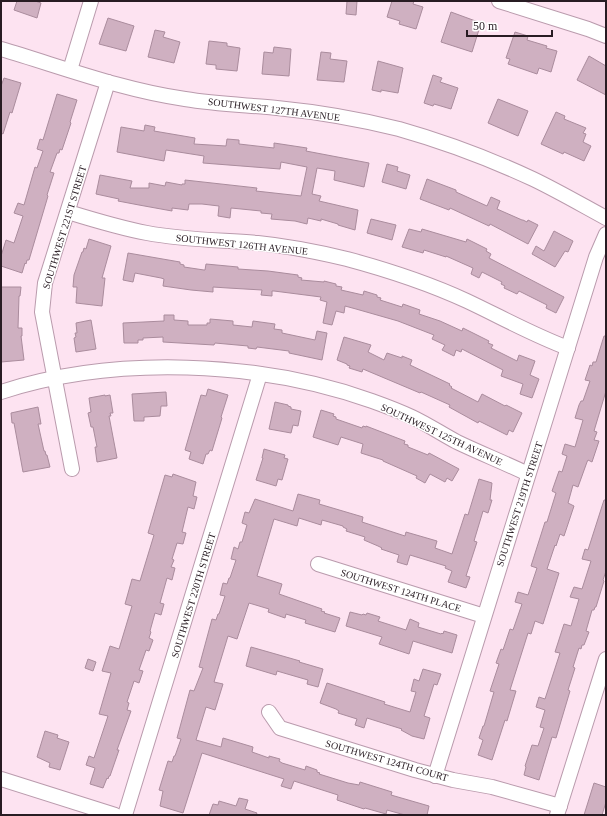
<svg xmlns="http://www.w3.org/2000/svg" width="607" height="816" font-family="Georgia,serif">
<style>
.building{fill:#cfb0c1;stroke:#aa8c9d}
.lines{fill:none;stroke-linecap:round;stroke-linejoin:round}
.minor-casing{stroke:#ba9bad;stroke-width:16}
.minor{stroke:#fff;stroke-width:14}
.labels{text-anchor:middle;stroke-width:3;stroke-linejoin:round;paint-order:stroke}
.street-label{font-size:10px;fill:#281c23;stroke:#fff}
</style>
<rect width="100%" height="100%" fill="#fde3f1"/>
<g class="building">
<path d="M17,1H35L41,3L37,18L14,10Z"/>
<path d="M347,1H357L356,15L346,14Z"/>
<path d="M392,1H414L413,4L423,7L416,29L399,24L400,21L387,17Z"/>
<path d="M451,12L481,23L472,52L441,42Z"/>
<path d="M108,18L134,26L126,51L99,44Z"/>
<path d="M155,30L165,32L163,37L180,42L174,63L148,57Z"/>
<path d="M515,32L528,36L527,40L547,46L546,48L557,51L551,72L539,68L537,74L508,64L510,59L506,58Z"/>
<path d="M209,41L227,43V46L240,48L237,71L216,69V65L206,64Z"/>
<path d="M274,47L291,49L289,76L262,74L264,52L273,53Z"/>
<path d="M321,52L331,53L330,59L347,61L344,82L317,80Z"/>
<path d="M589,56L606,66V95L577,80Z"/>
<path d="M378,61L403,68L398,93L381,90V92L372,90Z"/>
<path d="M433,75L442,78L440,82L458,88L451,109L434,104L433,106L424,103Z"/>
<path d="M4,78L21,83L12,113L10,112L3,134L1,133V86Z"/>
<path d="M57,94L77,100L70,122L71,123L62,150L60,149L59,153H57L50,172L54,173L47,195L48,196L29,260H27L26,264L25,263L22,273L1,266V256L6,240L14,243L23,216L14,213L18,203L24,205L35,167L37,168L43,151L37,149L40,139L43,140Z"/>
<path d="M498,99L528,111L518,136L488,123Z"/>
<path d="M556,112L565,116L564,119L586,128L583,133L586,134L583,142L591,146L584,161L564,152L563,154L541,144Z"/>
<path d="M145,125L155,127L154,131L195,138L194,144L226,146L227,139L239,140V144L274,148V143L307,148L306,151L369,163L364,187L334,180L335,171L317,168L312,194L321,196L319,201L358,210L355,230L338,225V224L321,219V221L308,218L307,224L295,221L271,219L272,214L261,213V211L231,208L230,218L218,216L219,206L202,204H189L188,210L172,208V211L139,205L118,201L119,199L96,194L100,175L132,181L130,188H149V183L165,186L166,182L182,185V184H185V180L257,188L256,191L301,196L307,167L281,162L280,169L203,163L204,156L166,150L164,161L117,152L121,127L144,131Z"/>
<path d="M387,164L398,167L397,171L410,175L406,189L382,182Z"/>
<path d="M427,179L456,190V192L487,206L491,197L500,201L497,209L522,220H523L527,222L528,220L538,225L528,244L490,224L489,226L450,208L449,210L420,199Z"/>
<path d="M371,219L396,225L392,240L367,233Z"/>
<path d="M409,229L421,232L422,229L466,242L467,239L487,249L486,251L491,254L489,258L564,297L556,313L546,308L547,305L519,291L517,294L504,288L505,286L501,284L502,282L482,272L479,278L471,274L473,268L446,256V257L424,250L423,253L402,247Z"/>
<path d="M554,231L573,241L568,252L565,251L555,267L532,254L536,246L544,251Z"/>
<path d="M89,239L111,246L102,278H105L102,306L76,303L77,287H73L74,275L82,252H83L84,248L86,249Z"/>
<path d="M128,253L180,262V264L184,265V267L204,270H205L206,264L238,267V269L268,271L298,275V277L302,278L301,280L324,282V281L336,284V286L342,287L341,290L363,295L364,291L377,295V297L381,298L380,300L402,307L403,304L420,310L419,314L440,321L462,331L463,328L489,341L488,343L493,345L491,348L517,361L519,355L535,361L530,375L539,379L532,398L520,394L523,384L501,376L503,370L462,349L461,352L456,350L454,356L442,350L445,345L432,339L434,335L398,321L356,309L345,306L344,313L336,311L332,325L323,323L327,302L320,300L321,297L274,291H272V296L261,295L262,290L228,288L213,287V292L191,290L163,286L164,279L161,278L135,273L133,282L123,280Z"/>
<path d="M1,287H21L20,296H19L18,328H22V336H21L24,360L1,362Z"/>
<path d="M164,315H174V320L188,321V325H207V323H210V319L233,321V325L252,327L253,321L275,324L274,329L282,330V333L315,340L317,331L327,333L322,360L289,353V351L257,347L256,349L248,348V346L215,343L214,345L163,342V337L143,338V340H138V343H124L123,323L164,321Z"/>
<path d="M91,320L96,349L76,352L74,338L76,337L75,333H77L76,323Z"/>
<path d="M604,336H606V391L594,431L597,432L594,440L599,441L592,462L588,460L587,462L578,487L573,485L568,503L574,506L564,536L560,534L556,546L555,545L547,569L559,573L543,624L535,621L531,634L528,633L510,690L516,691L507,721L505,720L492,760L478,755L483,740L479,738L483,726H484L494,692L490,691L499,664L496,663L501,649L503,650L510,629L513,630L522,604L515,602L518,592L528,595L537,568L531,566L545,522H547L556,493L552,491L559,471L562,472L567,456L562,454L565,444L575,447L583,420L575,418L579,405L581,401H583L590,381L585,380L590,365L592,366L593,362H596Z"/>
<path d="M344,337L371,345L368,352L384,360L387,353L402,358V356L412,360L410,365L450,384L449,385L452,387L451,388L478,402L482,394L505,406L506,405L522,413L513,432L509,430L507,435L479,421L478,423L449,407L450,405L421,392L420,393L363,369L362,372L349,368L350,366L347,365V364L337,360Z"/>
<path d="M208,389L228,395L221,417L222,418L212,451L210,450L208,454H206L203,464L189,459L191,452L185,450L201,395L206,396Z"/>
<path d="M166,392L167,406H161L160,416L144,417V421H134L132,394Z"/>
<path d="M105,395V396L110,395L113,413H110L111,416H109L117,458L97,462L95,447H97L93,427H91L88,413L91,412L89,398Z"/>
<path d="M275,402L288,405V406L291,407V409L301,411L298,426L293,425L291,433L269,429Z"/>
<path d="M38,407L41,424H38L44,451H45L46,455H47L50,467L23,472L14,423H12L11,413Z"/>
<path d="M321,410L334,414L333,416L336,417V419L362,428L363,426L366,427V426L405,441L404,444L408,445V447L428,455L429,453L459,469L452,481L447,478L445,482L430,474L425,483L416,478L417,476L383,461V460L361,453L363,444L341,437L338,445L313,437Z"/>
<path d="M264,449L285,455L284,458L288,459L282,480L278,479L276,486L256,480L263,458H262Z"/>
<path d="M173,474L196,482L193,496L197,497L194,509L188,507L182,532L186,533L183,544L177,543L172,559L174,560L171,567L175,568L172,580L167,578L160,603L164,604L161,615L155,613L150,631L151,632L149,638L153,640L149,651L146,650L139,670L143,671L139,683L134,681L127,702L129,703L127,710L131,711L117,750H119L110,776H109L108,779L107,778L103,788L90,784L95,768L86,765L89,756L94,758L108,716L99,714L111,673L102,671L110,646L119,649L132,606L125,604L132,579L140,581L154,535L148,533L165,475L172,477Z"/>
<path d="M479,479L492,483L490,500H492L488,513L483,511L474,541L477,542L466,576L470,577L466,588L448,582L452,571L445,568L446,566L410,555L407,565L397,562L399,555L381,549L382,548L378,546L364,540L365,537L346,531L347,529L343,527V526L322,520L321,525L299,518L297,526L274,519L257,576L282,584L279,594L322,609L321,611L325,612L324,613L340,618L335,632L305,623L306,620L286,614L285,618L268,612L269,609L249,603L237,639L228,636L214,682L223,684L215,710L206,707L196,740L221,747L223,738L253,747L252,752L269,758V756L280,759L279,761L282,763L305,770L306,766L317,770V772L320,773L319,774L348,783L359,785L360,782L392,792L391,795L429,806L427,815H405L387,810L386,814L365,808L364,809L337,800L338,795L294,781L291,789L281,786L284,779L202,753L183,813L160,806L163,791L159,790L168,761L172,762L174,756H175L181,739L177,738L190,690L194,691L203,668L199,667L212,619L216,620L218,614H219L225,596L220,595L223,583L227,584L229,578H230L236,560L231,559L234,547L238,549L240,542H242L247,525L242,523L245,512L249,513L255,499L293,511L298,494L320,500L319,504L363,517L362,522L405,536L406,532L437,541L435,548L452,554L465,514L468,515Z"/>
<path d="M604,500H606V571L603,580L604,581L596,607H595L594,610H592L586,631L589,632L584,645H582L581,649L579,648L573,667L575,668L568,690L570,691L556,738L552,737L539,780L524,775L526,767L525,766L532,745L538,746L544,728L540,727L545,710L536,707L539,697L545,699L560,653L555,652L564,624L571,626L579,599L570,597L574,587L582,589L591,561L582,559L585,549L588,550Z"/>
<path d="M350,612L362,615L363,614L366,615L367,613L380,617L378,621L406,630L410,619L419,623L418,627L441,634L442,633L443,634L444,631L457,635L452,653L413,641L409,654L379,644L382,637L346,626Z"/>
<path d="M251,647L300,661L299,662L323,669L318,687L307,684L308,680L277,671L276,675L246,666Z"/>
<path d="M88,659L96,662L93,671L85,668Z"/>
<path d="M423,669L441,674L437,685L434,684L424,716L430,718L424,739L412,736L401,730L402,729L367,718L364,728L355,725L357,719L338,713L339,711L336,709L320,703L327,683L385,702L384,704L410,712L416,692L411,691L414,679L419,681Z"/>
<path d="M45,731L58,735L57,738L69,742L60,770L49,767L50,763L37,757Z"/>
<path d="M594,783L606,787V802L602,815H584Z"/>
<path d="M239,798L248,800L245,809L257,813L256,815H209L213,804L218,805L219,801L236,806Z"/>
</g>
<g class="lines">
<defs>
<g id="minor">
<path d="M499,1L588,29L606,36"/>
<path d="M1,49C62,67 122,90 185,99C215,104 246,105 277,108C318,112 359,119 399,129C445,142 490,159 533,179C558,191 582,205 606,218"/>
<path d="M70,70L91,1"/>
<path d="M68,212C94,220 120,228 147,233C183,240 221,240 258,243C288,246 318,252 347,259C388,270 428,283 467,301C501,317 533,335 568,348"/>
<path d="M1,392C115,355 260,361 372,401C386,406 399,411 412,417C427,424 442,434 457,442C480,453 505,463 528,474"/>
<path d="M72,469L42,312L45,283L108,82"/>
<path d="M318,564L484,616"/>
<path d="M269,712L280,728L415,770L453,780L492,787L560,806"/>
<path d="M435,776L596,257L606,234"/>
<path d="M1,779L115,815"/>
<path d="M125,815L260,374"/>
<path d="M557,815L606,659"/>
</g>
</defs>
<use href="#minor" class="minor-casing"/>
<use href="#minor" class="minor"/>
</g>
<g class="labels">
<g class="street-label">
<text transform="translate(274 109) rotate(7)" y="4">SOUTHWEST 127TH AVENUE</text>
<text transform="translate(64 227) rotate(-73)" y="4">SOUTHWEST 221ST STREET</text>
<text transform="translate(242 244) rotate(6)" y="4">SOUTHWEST 126TH AVENUE</text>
<text transform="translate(442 434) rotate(25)" y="4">SOUTHWEST 125TH AVENUE</text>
<text transform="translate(519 504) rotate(-72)" y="4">SOUTHWEST 219TH STREET</text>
<text transform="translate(401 590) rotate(17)" y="4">SOUTHWEST 124TH PLACE</text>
<text transform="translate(193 595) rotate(-73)" y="4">SOUTHWEST 220TH STREET</text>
<text transform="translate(387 760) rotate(16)" y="4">SOUTHWEST 124TH COURT</text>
</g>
</g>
<rect width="607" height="816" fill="none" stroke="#281c23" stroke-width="4"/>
<path d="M467 30v6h85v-6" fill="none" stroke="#281c23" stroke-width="2"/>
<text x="473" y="30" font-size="12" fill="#281c23" stroke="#ffffff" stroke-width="3" paint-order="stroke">50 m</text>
</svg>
